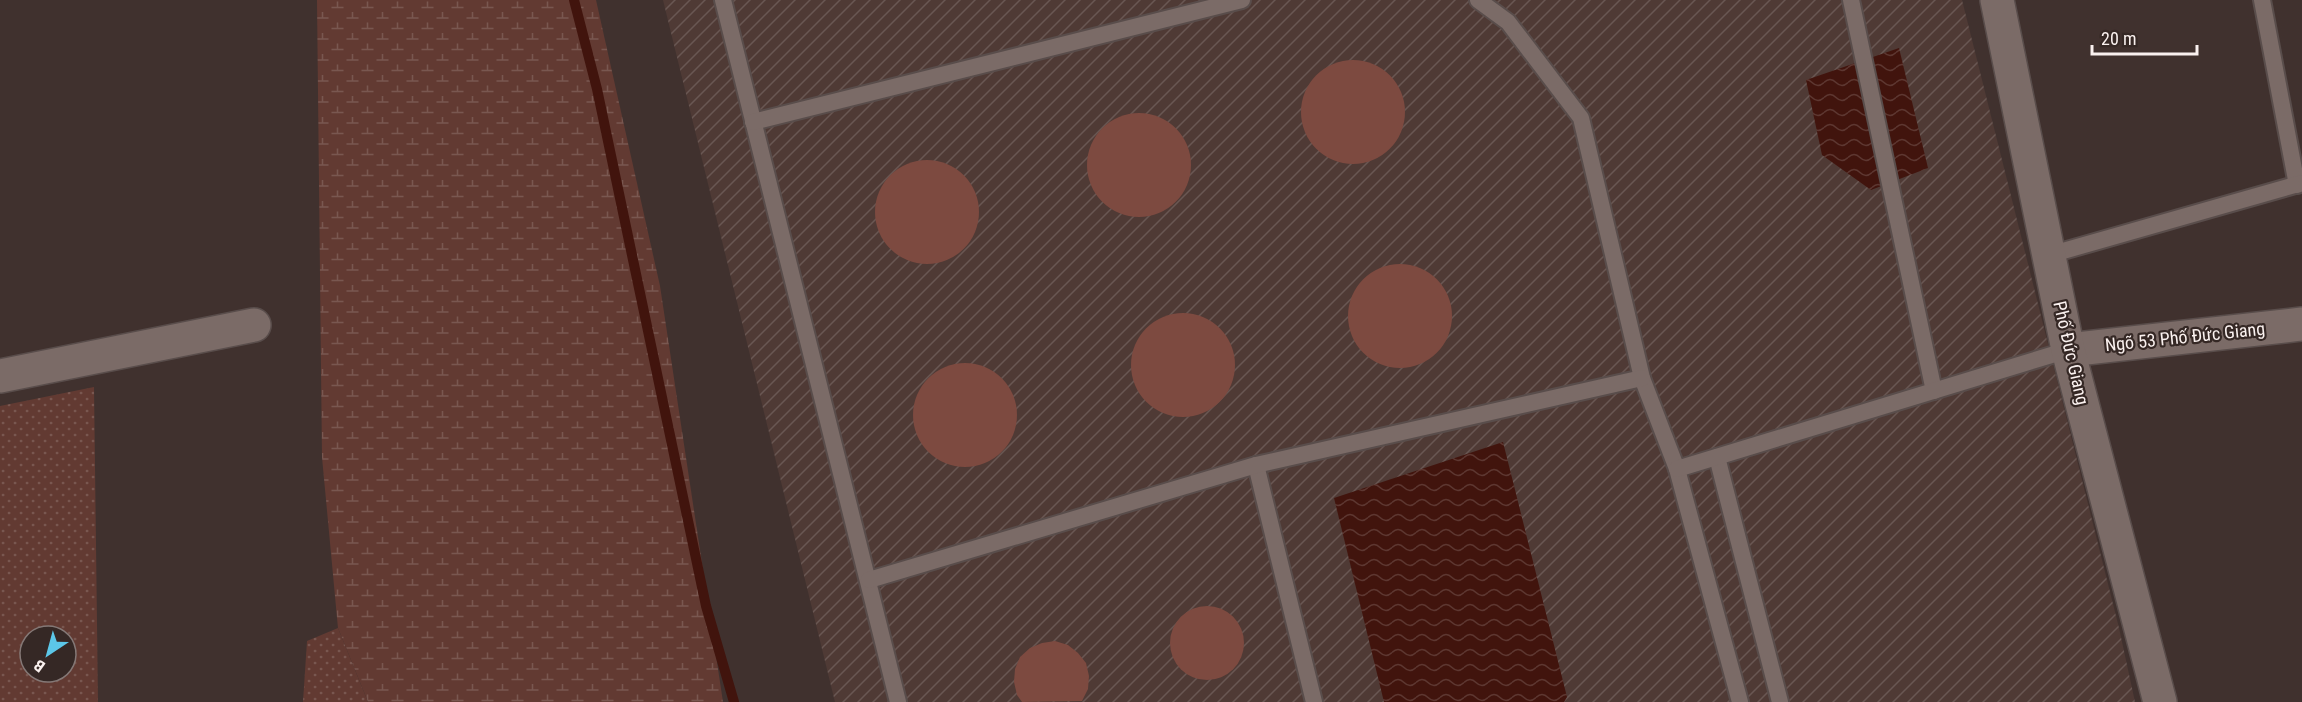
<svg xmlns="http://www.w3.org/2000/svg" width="2302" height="702" font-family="'Roboto Condensed',sans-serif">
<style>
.industrial{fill:url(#industrial-furrows)}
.grass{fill:url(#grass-dots);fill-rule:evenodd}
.wetland{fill:url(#wetland-marsh)}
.water{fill:url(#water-waves)}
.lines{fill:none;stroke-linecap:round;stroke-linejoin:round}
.stream{stroke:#41140d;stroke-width:10}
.building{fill:#7d4a40}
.service-casing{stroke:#594d4b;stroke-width:20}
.minor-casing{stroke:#594d4b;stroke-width:36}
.tertiary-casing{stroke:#594d4b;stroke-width:36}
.service{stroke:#7b6b67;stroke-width:16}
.minor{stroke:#7b6b67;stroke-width:33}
.tertiary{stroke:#7b6b67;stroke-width:33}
.labels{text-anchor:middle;stroke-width:4.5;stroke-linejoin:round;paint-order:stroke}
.street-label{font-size:18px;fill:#faf1ef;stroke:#352825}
</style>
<defs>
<pattern id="industrial-furrows" width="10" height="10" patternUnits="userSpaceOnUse" patternTransform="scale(1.5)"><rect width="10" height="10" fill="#4f3a35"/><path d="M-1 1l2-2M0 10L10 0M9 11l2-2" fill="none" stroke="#695753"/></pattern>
<pattern id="grass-dots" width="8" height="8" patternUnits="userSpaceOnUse" patternTransform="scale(1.5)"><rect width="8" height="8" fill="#623a32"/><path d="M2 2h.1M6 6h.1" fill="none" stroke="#795750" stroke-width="1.8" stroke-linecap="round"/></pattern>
<pattern id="wetland-marsh" width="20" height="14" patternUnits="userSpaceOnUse" patternTransform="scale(1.5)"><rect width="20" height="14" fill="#623a32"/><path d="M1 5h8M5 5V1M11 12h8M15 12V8" fill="none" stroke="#795750"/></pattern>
<pattern id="water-waves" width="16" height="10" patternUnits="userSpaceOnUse" patternTransform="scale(1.5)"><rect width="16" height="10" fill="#41140d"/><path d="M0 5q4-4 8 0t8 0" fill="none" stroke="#5d3731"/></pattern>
</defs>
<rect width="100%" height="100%" fill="#40312e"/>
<path class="industrial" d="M663,0H1962L2119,628L2135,702H835Z"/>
<g class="grass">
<path d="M94,387L98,702H0V406ZM30,636H66V672H30Z"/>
<path d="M338,628L368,702H303L307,641Z"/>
</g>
<path class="wetland" d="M317,0H596L660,286L723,702H368L338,628L322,457Z"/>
<g class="water">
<path d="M1899,48L1928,168L1871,190L1822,155L1806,80Z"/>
<path d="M1503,442L1567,697L1564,702H1384L1334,498Z"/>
</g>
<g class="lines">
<path class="stream" d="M574,0L597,89L706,606L734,702"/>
</g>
<g class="building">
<circle cx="1353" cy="112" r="52"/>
<circle cx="1139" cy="165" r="52"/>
<circle cx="927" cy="212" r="52"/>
<circle cx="1400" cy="316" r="52"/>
<circle cx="1183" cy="365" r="52"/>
<circle cx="965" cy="415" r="52"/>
<circle cx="1207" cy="643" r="37"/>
<path d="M1055,641L1068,645L1078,653L1086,663L1089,676L1088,689L1082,701L1022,702L1017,695L1014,682L1015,669L1020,657L1030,648L1042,643Z"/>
</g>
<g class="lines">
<defs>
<g id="service">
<path d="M723,0L898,702"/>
<path d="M1478,0L1508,22L1581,118L1642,378L1677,469L1740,702"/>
<path d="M1851,0L1934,391"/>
<path d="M2262,0L2297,185"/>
<path d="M753,122L1242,0"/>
<path d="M2049,255L2302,183"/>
<path d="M1717,457L1780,702"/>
<path d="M1256,465L1314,702"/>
<path d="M1677,469L2068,350"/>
<path d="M869,580L1256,465L1642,378"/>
</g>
<g id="minor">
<path d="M2068,350L2302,324"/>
<path d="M0,376L254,325"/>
</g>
<path id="tertiary" d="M1997,0L2068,350L2160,702"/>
</defs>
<use href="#service" class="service-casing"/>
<use href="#minor" class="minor-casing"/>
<use href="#tertiary" class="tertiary-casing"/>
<use href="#service" class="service"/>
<use href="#minor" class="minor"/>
<use href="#tertiary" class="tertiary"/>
</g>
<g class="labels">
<g class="street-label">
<text transform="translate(2185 337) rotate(-6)" y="6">Ngõ 53 Phố Đức Giang</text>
<text transform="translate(2071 353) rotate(77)" y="6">Phố Đức Giang</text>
</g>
</g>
<g transform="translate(48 654) rotate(216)"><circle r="28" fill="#352825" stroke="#847876" stroke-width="1.5"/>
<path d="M0-4.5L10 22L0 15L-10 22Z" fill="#5cc7e8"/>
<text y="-9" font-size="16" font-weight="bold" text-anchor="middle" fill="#faf1ef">B</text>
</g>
<path d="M2092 45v9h105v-9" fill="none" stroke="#faf1ef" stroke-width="3"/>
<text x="2101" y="45" font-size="18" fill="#faf1ef" stroke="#352825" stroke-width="4.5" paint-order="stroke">20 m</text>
</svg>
